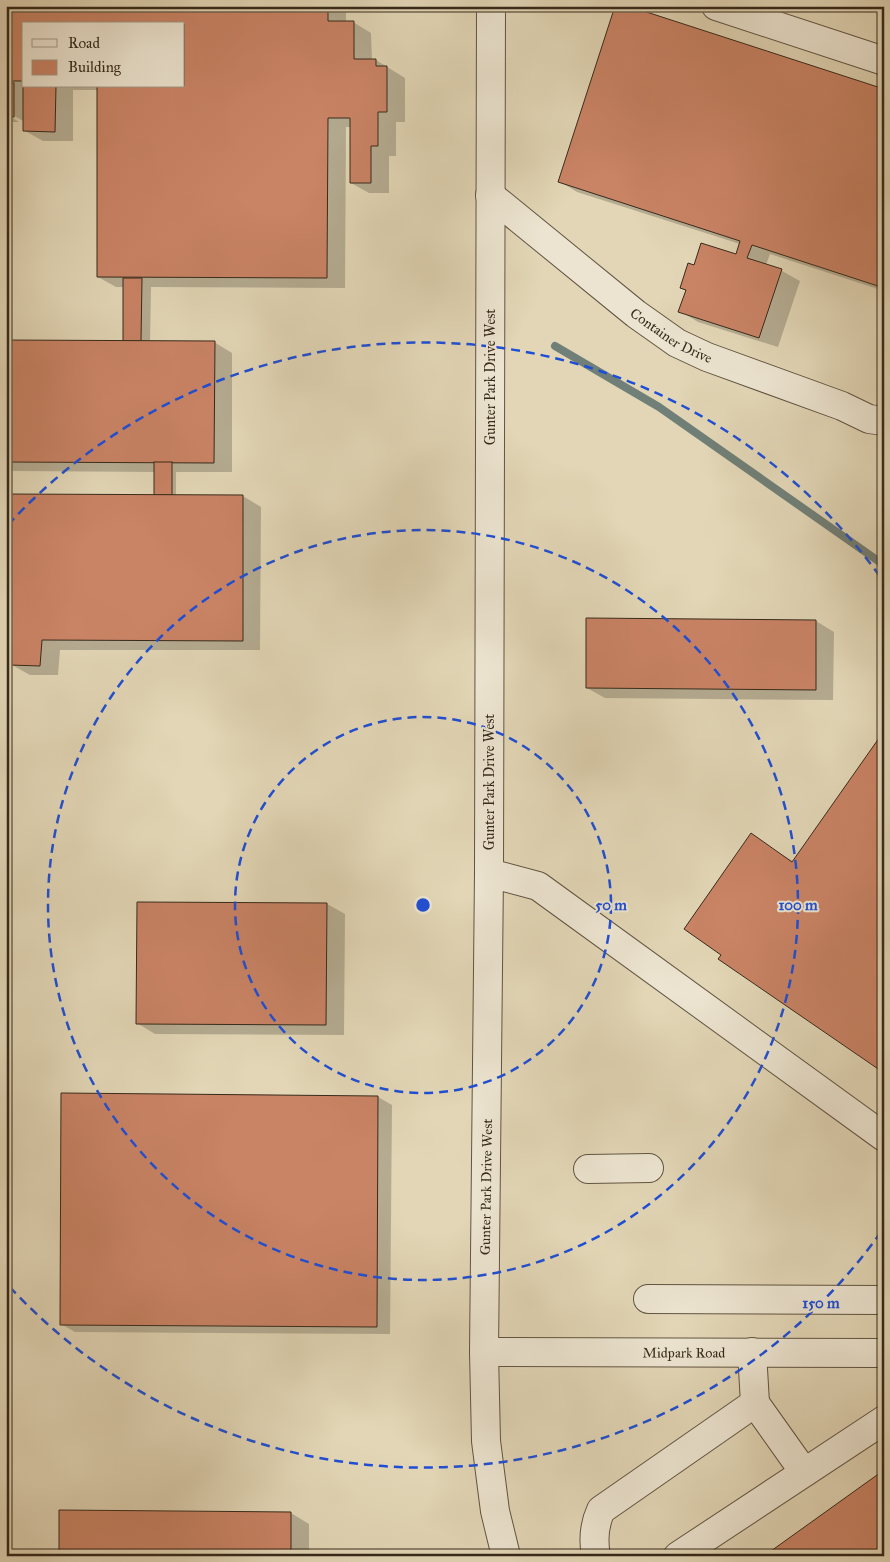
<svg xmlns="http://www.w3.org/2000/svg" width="890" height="1562" font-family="'IM FELL Great Primer',serif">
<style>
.shadow{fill:#0003;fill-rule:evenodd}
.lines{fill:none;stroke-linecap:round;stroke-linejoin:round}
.stream{stroke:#707f77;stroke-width:8}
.building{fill:#c98365;stroke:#362a1b}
.minor-casing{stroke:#615542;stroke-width:30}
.minor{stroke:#ece4d0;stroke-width:28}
.ring{fill:none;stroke:#1d4ed8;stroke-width:2.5;stroke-dasharray:9 6}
.labels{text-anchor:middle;stroke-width:4;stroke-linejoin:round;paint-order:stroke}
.street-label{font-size:14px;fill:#362a1b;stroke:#ece4d0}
.centre{fill:#1d4ed8;stroke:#ece4d0;stroke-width:2.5}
.ring-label{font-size:15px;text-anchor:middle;font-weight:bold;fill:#1d4ed8;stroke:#ece4d0;stroke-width:4;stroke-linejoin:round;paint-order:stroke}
</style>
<rect width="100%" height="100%" fill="#e2d6b6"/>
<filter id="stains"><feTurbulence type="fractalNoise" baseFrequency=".004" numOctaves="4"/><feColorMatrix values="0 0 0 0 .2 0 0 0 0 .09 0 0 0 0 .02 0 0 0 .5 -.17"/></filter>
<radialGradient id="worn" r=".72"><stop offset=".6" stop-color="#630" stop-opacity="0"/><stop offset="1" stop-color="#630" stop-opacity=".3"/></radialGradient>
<g class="shadow">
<path d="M6,6H346V22H353L371,33L372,60H376L405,78V122H396V156H389V193H369L351,183V127H346L345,288L151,287L150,342H214L232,353V472H176V496H243L261,507L260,650H60L58,675H30L12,665L11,650H6V342H127L125,287H116L98,277V90H73V141H43L25,131V122L9,113L8,115L19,122H6ZM24,24H184V86H24ZM12,471L156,472L155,496H12Z"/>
<path d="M884,90V291L770,254L766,265L782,271L800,281L778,347L698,322L680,311L687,291L681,288L695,267L736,256L740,244L577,192L559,181Z"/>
<path d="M587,619L816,621L834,632L833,700L605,698L587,688Z"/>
<path d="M751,835L794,862L884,1072L723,955Z"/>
<path d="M327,904L345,914L344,1035L155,1034L137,1023Z"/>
<path d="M378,1097L392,1105L390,1334L75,1332L61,1324Z"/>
<path d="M60,1512L291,1513L309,1524V1556H60Z"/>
</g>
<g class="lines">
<path class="stream" d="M555,346L659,407L884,565"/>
</g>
<g class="building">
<path d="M6,6H328V21H354V59H376V66H387V112H378V146H371V183H350V118H328L327,278L97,277V86H184V24H24V86H56L55,132L23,131V81H6Z"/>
<path d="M615,6H628L884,89V288L752,245L747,258L782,269L759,338L678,312L686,290L680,288L688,263L694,265L701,243L736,254L740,241L558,182Z"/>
<rect x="6" y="83" width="8" height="34"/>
<path d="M123,278H142L141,341H123Z"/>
<path d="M6,340L215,341L214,463L6,462Z"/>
<rect x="154" y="462" width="18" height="33"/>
<path d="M6,494L243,495V641L42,640L40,666L10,665L9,640H6Z"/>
<path d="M586,618L816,620V690L586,688Z"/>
<path d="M884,731V1073L718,959L721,955L684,929L751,833L792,862Z"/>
<path d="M137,902L327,903L326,1025L136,1024Z"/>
<path d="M61,1093L378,1096L377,1327L60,1325Z"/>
<path d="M884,1470V1556H764Z"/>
<path d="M59,1510L291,1512V1556H59Z"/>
</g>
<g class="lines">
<defs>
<g id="minor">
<path d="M491,6L489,873L484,1352L486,1441L495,1511L506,1556"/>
<path d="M716,6L884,61"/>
<path id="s1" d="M490,195L636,314L677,343L707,357L842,406L869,419L884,421"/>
<path d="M489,873L538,886L884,1137"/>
<path d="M588,1169L649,1168"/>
<path d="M648,1299L884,1300"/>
<path id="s2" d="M484,1352L884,1353"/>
<path d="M755,1403L804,1472"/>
<path d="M596,1556C593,1540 594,1525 601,1510L755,1403L752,1352"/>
<path d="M678,1556L884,1420"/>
</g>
</defs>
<use href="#minor" class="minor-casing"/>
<use href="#minor" class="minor"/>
</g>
<g class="ring">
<circle cx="423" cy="905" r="188"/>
<circle cx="423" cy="905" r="375"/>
<path d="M881 1232A563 563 0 0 1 8 1285M8 525A563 563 0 0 1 881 578"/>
</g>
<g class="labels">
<g class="street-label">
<text dy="5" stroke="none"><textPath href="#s1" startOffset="230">Container Drive</textPath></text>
<text transform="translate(490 377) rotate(-90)" y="5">Gunter Park Drive West</text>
<text transform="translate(489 782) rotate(-90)" y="5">Gunter Park Drive West</text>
<text transform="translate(486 1187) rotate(-89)" y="5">Gunter Park Drive West</text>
<text dy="5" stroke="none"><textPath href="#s2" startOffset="200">Midpark Road</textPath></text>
</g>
</g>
<circle cx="423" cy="905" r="8" class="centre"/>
<g class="ring-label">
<text x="611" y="910">50 m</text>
<text x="798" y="910">100 m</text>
<text x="821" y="1308">150 m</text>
</g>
<rect width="890" height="1562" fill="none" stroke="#e2d6b6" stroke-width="25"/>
<rect x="8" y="8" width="875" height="1547" fill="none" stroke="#362a1b" stroke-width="2.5"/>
<rect x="12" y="12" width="865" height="1537" fill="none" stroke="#362a1b"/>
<rect x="22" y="22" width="162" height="65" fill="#ece4d0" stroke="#a39a88"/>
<rect x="32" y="39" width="25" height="8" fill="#ece4d0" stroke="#a39a88"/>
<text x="68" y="48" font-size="15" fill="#362a1b">Road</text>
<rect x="32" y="60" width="25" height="15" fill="#c98365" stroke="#a39a88"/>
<text x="68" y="72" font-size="15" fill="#362a1b">Building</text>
<rect width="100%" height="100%" filter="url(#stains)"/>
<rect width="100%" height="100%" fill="url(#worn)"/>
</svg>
